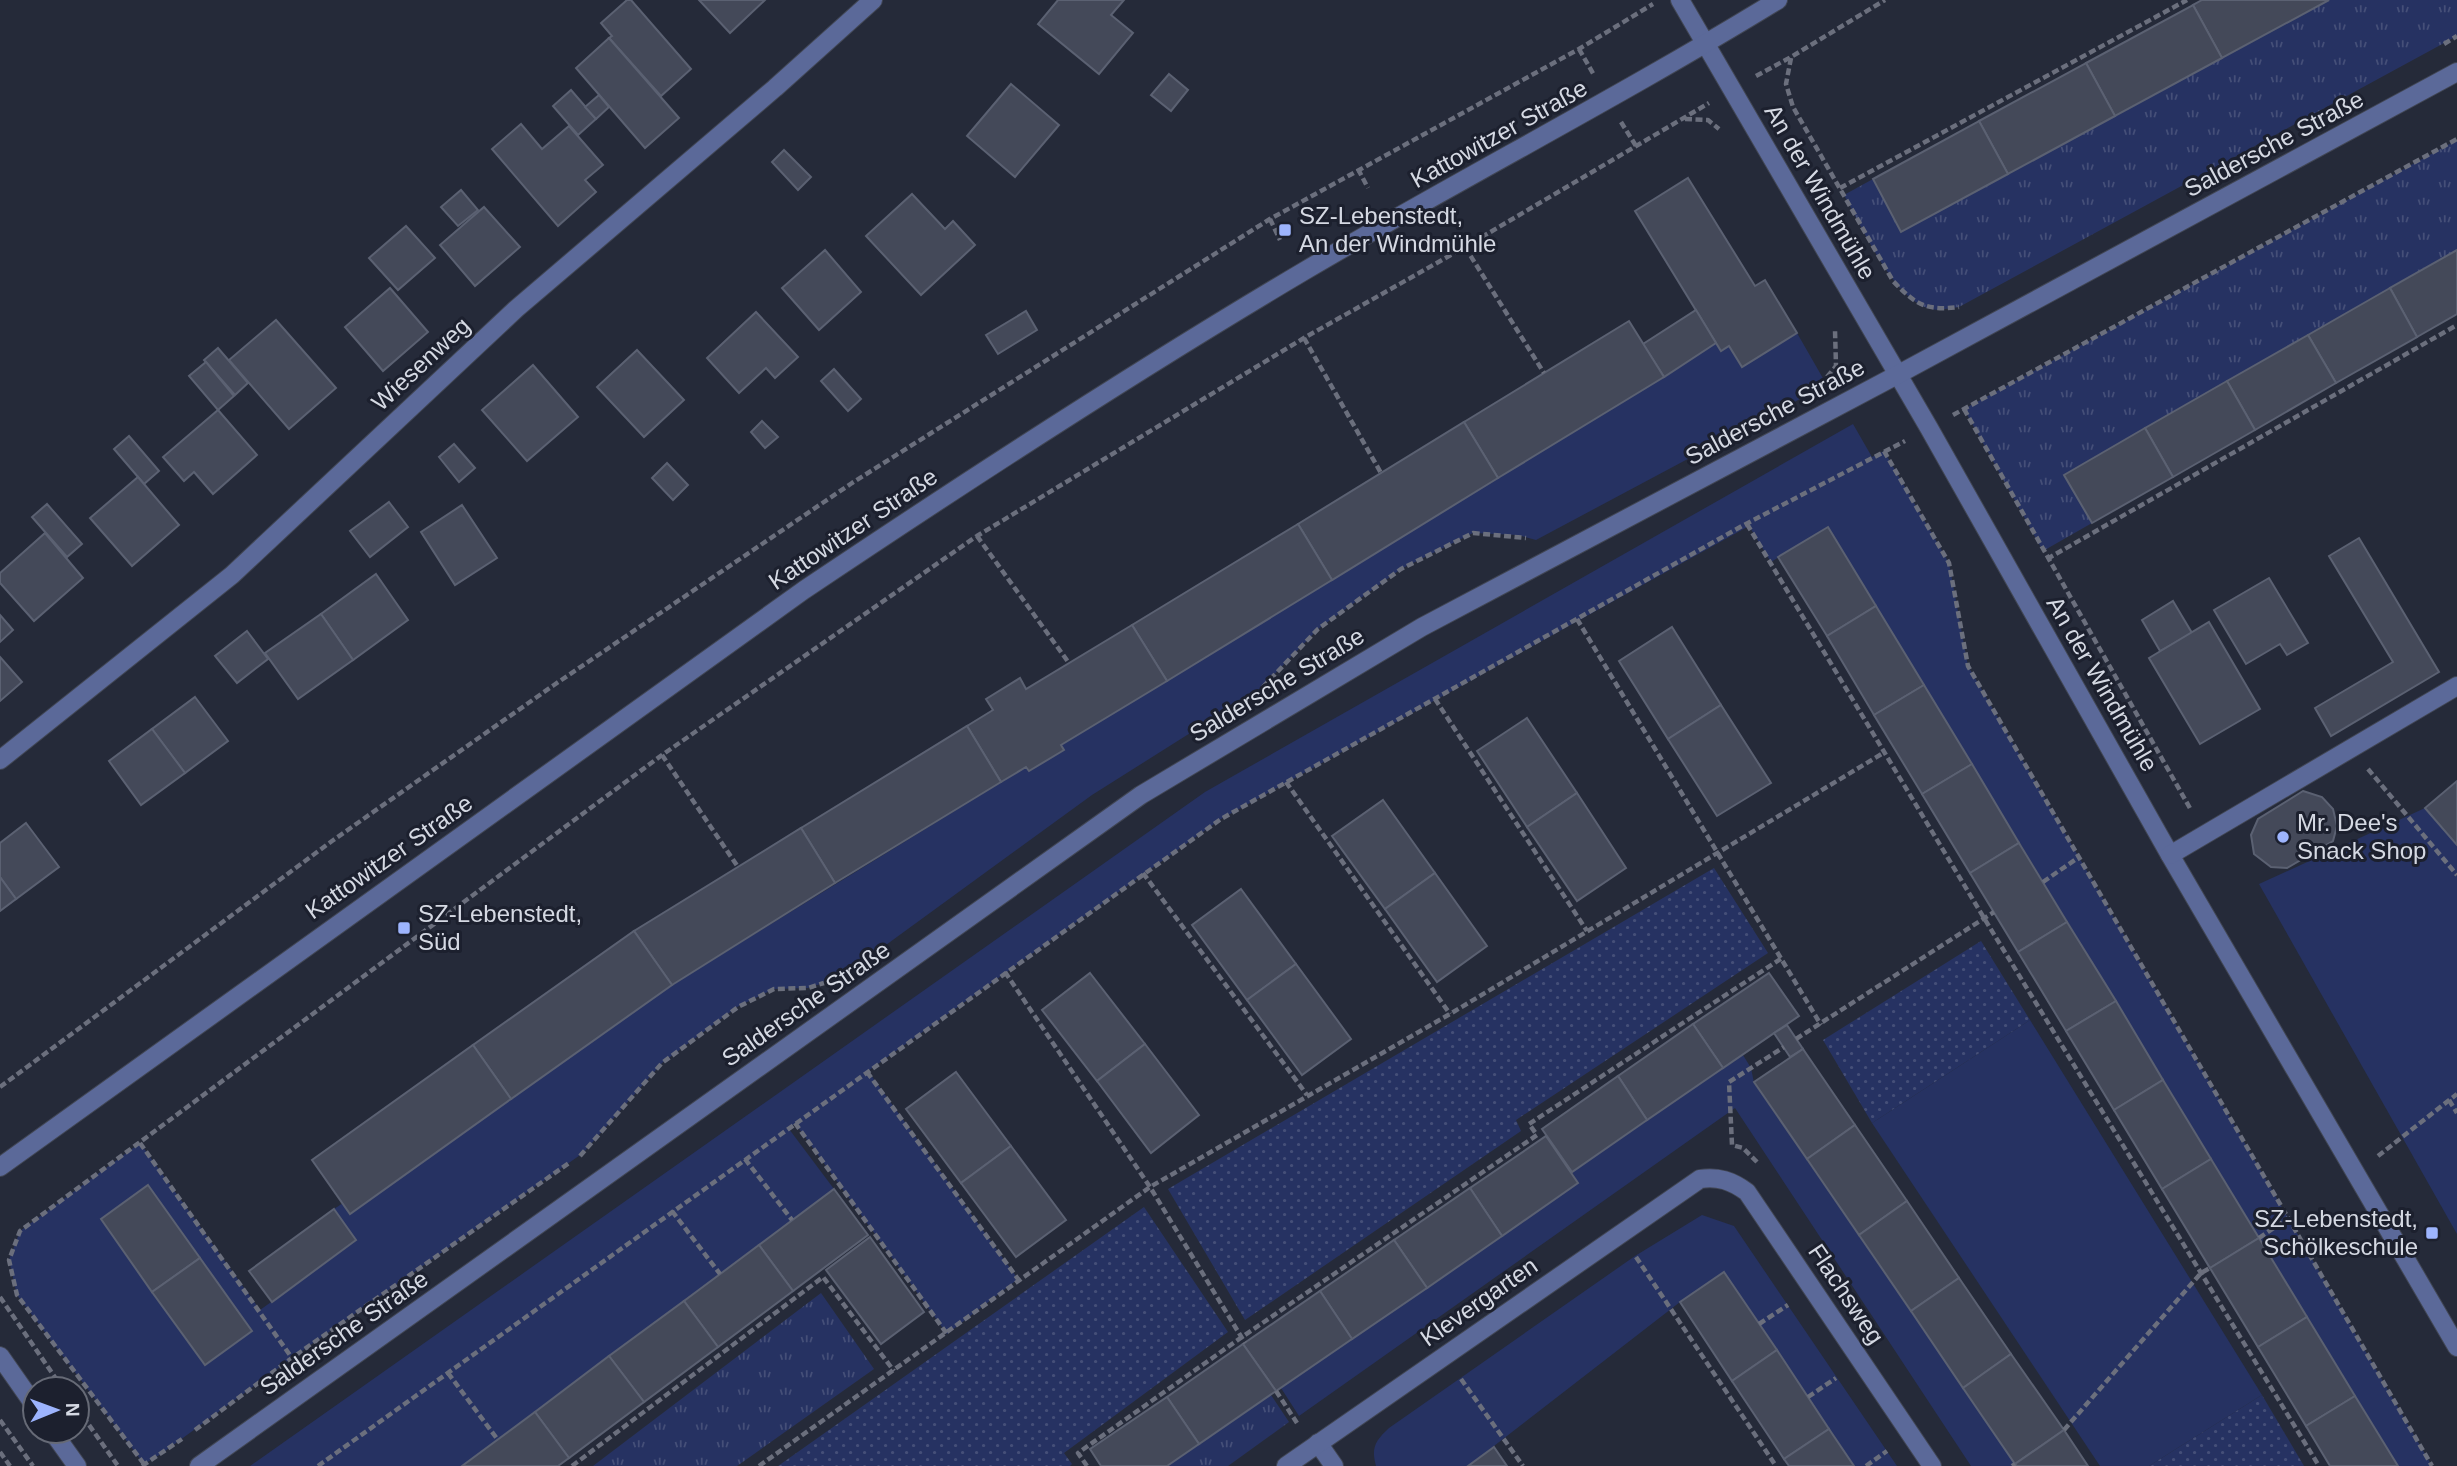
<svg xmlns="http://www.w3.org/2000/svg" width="2457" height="1466" font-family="Arial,sans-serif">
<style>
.grass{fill:url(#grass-tufts)}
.park{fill:#263262}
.garden{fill:url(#garden-dots)}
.building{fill:#444959;stroke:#5b6172;stroke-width:2}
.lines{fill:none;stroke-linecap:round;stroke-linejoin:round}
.minor-casing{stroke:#414654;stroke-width:20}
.path{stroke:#6b6f7d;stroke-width:4.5;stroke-dasharray:7 3.5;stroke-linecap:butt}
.minor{stroke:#5b6999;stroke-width:18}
.poi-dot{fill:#9db4fd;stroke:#1c202e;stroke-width:2.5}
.labels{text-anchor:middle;stroke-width:6;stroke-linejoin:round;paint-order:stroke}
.street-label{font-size:24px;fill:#d5d9e3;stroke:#1c202e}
.poi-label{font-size:24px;fill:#d5d9e3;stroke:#1c202e;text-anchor:start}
</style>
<defs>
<pattern id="grass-tufts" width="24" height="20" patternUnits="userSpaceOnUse" patternTransform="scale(1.75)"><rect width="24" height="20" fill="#263262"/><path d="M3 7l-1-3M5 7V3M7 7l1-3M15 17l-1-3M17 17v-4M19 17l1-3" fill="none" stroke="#454f78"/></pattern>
<pattern id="garden-dots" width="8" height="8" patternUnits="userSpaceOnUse" patternTransform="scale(1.75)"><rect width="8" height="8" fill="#263262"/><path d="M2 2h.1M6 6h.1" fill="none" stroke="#454f78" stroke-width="1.8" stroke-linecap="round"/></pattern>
</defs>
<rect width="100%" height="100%" fill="#252a39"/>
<g class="grass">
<path d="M2329,0H2457V36L1959,307C1951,308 1939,311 1931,309C1894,301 1862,227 1844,195L1873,179L1901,232Z"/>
<path d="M2457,140V250L2065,474L2092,523L2043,551L1964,409Z"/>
<path d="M821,1293L874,1369L737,1466H593Z"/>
<path d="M1271,1395L1289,1422L1228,1466H1167Z"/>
</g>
<g class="park">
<path d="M1797,333L1824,380L1815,391L1536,540L1518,535L1473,533L1401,569L1318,629L1260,689L1092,795L842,977L808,988L774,989L737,1007L662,1063L583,1153L292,1358L161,1454L144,1464L17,1295L9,1260L20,1231L140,1143L260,1310L356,1241L334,1209L343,1203L350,1213L672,985L1026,767L1030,771L1063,750L1061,745L1716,343L1729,346L1742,367Z"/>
<path d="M1853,424L1872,457L1884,451L1949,563L1968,666L2432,1466H2398L1828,527L1771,562L1749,526L1221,819L868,1071L1018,1279L947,1334L795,1123L789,1129L834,1189L462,1466H250L1205,792Z"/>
<path d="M2425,808L2457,845V1234L2259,884Z"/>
<path d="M2030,1020L2262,1395L2149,1466H2100L1872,1123Z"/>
<path d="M1743,1055L1751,1068L1754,1083L2017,1466H1971L1735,1108L1299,1416L1281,1388L1578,1183L1572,1172Z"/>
<path d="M1702,1215L1734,1226L1897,1466H1854L1724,1272L1680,1302L1468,1466H1376C1371,1448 1375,1441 1389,1428L1635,1256Z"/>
</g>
<g class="garden">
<path d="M1714,868L1768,953L1516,1120L1521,1131L1245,1320L1168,1189Z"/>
<path d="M1981,941L2030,1020L1872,1123L1823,1040Z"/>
<path d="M1144,1207L1228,1332L1064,1453L1072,1464L1070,1466H778Z"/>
<path d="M2262,1395L2304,1466H2149Z"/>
</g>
<g class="building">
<path d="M627,0H631L691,69L661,96L609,38L612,36L601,23Z"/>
<path d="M699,0H765L730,33Z"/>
<path d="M1058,0H1124L1111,15L1133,33L1099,74L1038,24Z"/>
<path d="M2202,0H2329L2222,58L2193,5Z"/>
<path d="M2193,5L2222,58L2115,116L2086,63Z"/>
<path d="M609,38L679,118L645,148L576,68Z"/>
<path d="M2086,63L2115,116L2008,174L1979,121Z"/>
<path d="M1169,74L1188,90L1171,111L1151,95Z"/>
<path d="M1011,84L1059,125L1015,177L967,136Z"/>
<path d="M571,90L596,119L578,135L553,106Z"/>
<path d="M599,95L609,107L596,119L585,107Z"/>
<path d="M1979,121L2008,174L1901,232L1873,179Z"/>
<path d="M521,124L542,149L569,126L603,165L585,180L596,192L558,226L492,149Z"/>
<path d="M784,150L811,177L798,190L772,162Z"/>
<path d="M1688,178L1755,286L1765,280L1797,333L1742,367L1729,346L1721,351L1635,211Z"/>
<path d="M461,190L478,210L458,226L441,207Z"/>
<path d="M912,194L945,229L953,221L975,245L921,295L866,236Z"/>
<path d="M484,207L520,247L475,286L440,245Z"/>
<path d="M406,226L435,258L398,290L369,258Z"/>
<path d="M825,250L861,292L819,330L782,288Z"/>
<path d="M2457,250V314L2417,337L2390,288Z"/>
<path d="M390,288L428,332L383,371L345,327Z"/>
<path d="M2390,288L2417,337L2336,383L2308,335Z"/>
<path d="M1696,310L1716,343L1664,377L1643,344Z"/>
<path d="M1026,311L1037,330L998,354L986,335Z"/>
<path d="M756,312L798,357L775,378L766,368L739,393L707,358Z"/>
<path d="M276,320L336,388L289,429L229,360Z"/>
<path d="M1629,321L1664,377L1498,478L1464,422Z"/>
<path d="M2308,335L2336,383L2255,430L2227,381Z"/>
<path d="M218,348L248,383L235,395L204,360Z"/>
<path d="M637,350L684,400L644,437L597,387Z"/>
<path d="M206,362L234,396L218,410L189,376Z"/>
<path d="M533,365L578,417L527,461L482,410Z"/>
<path d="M834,369L861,399L848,411L821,381Z"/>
<path d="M2227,381L2255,430L2173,477L2145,428Z"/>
<path d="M218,410L257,455L213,494L194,472L184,481L163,457Z"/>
<path d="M762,421L778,437L765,448L751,432Z"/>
<path d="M1464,422L1498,478L1332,580L1298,524Z"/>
<path d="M2145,428L2173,477L2092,523L2064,475Z"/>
<path d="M129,436L159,471L144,484L114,449Z"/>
<path d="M454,444L475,468L459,482L439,457Z"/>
<path d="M667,463L688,485L673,500L652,478Z"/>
<path d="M138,477L179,525L132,566L90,518Z"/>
<path d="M389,502L408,527L370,557L350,531Z"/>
<path d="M47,504L82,544L67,557L32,517Z"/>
<path d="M462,505L497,558L455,585L421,532Z"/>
<path d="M1298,524L1332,580L1167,681L1132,625Z"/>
<path d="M1828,527L1876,606L1827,636L1778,557Z"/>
<path d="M45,533L83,578L34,621L0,583V573Z"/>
<path d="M2359,538L2439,672L2331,736L2315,708L2393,662L2329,556Z"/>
<path d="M376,574L408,620L353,660L321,614Z"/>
<path d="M2269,578L2308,643L2287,655L2280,644L2246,664L2214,610Z"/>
<path d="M2173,601L2192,633L2160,651L2142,620Z"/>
<path d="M1876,606L1924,685L1874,715L1827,636Z"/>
<path d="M321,614L353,660L298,699L265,653Z"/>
<path d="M0,615L13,630L0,642Z"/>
<path d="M2209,622L2260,709L2200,744L2149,658Z"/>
<path d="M1132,625L1167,681L1061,745L1064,750L1029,771L1026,767L1001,782L967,726L993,710L986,699L1020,678L1026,689Z"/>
<path d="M1672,627L1721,705L1668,739L1619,661Z"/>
<path d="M247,631L268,659L237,683L215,656Z"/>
<path d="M0,657L22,682L0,701Z"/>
<path d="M1924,685L1972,764L1922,794L1874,715Z"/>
<path d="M195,697L228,741L185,773L152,729Z"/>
<path d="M1721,705L1771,783L1717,816L1668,739Z"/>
<path d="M1527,718L1577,793L1527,827L1477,751Z"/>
<path d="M967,726L1001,782L835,883L801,828Z"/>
<path d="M152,729L185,773L141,805L109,761Z"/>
<path d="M1972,764L2019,843L1970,873L1922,794Z"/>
<path d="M2457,781V845L2425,808Z"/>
<path d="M2303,791L2322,797L2333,809L2337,826L2333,841L2287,868L2271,867L2254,854L2251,835L2258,819Z"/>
<path d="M1577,793L1626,868L1577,901L1527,827Z"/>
<path d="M1383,800L1435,873L1385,909L1332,836Z"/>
<path d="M26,823L59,867L16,899L0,877V843Z"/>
<path d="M801,828L835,883L672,985L634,931Z"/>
<path d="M2019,843L2067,922L2018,952L1970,873Z"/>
<path d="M1435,873L1487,946L1437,982L1385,909Z"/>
<path d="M0,877L16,899L0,911Z"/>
<path d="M1241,889L1296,964L1247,1000L1192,925Z"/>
<path d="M2067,922L2116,1001L2066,1031L2018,952Z"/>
<path d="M634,931L672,985L511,1099L473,1045Z"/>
<path d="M1296,964L1351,1039L1302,1075L1247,1000Z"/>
<path d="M1090,973L1145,1044L1097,1081L1042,1010Z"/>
<path d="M1769,973L1799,1016L1723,1068L1693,1024Z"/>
<path d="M2116,1001L2163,1080L2114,1110L2066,1031Z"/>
<path d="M1693,1024L1723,1068L1647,1120L1618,1076Z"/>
<path d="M1787,1025L1803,1049L1790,1057L1774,1033Z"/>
<path d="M1145,1044L1199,1115L1151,1153L1097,1081Z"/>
<path d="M473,1045L511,1099L350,1214L312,1160Z"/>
<path d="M1803,1049L1855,1125L1807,1159L1754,1082Z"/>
<path d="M956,1072L1011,1146L961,1183L906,1109Z"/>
<path d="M1618,1076L1647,1120L1572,1172L1542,1129Z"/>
<path d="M2163,1080L2211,1159L2162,1189L2114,1110Z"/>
<path d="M1855,1125L1907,1201L1859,1235L1807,1159Z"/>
<path d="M1546,1136L1578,1183L1502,1236L1470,1188Z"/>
<path d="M1011,1146L1066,1220L1016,1257L961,1183Z"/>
<path d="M2211,1159L2259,1238L2210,1268L2162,1189Z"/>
<path d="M148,1185L200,1258L152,1292L101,1219Z"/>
<path d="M1470,1188L1502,1236L1427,1288L1394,1240Z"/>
<path d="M834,1189L868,1235L793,1291L759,1245Z"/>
<path d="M1907,1201L1959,1278L1911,1311L1859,1235Z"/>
<path d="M334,1209L356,1240L272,1302L249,1271Z"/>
<path d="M870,1237L924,1312L881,1344L826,1270Z"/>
<path d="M2259,1238L2307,1317L2258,1347L2210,1268Z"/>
<path d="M1394,1240L1427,1288L1352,1339L1320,1291Z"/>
<path d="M759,1245L793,1291L718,1347L684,1301Z"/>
<path d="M200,1258L252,1331L205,1365L152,1292Z"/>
<path d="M1724,1272L1777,1350L1732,1381L1680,1302Z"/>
<path d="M1959,1278L2011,1354L1963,1388L1911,1311Z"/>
<path d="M1320,1291L1352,1339L1276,1391L1243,1344Z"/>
<path d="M684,1301L718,1347L644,1402L609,1356Z"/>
<path d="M2307,1317L2355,1396L2306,1426L2258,1347Z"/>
<path d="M1243,1344L1276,1391L1199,1444L1167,1397Z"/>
<path d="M1777,1350L1829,1429L1784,1459L1732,1381Z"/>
<path d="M2011,1354L2064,1430L2015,1464L1963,1388Z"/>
<path d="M609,1356L644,1402L569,1458L535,1412Z"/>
<path d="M2355,1396L2398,1466H2330L2306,1426Z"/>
<path d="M1167,1397L1199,1444L1167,1466H1101L1090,1449Z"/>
<path d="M535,1412L569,1458L558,1466H462Z"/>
<path d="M1829,1429L1854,1466H1789L1784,1459Z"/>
<path d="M2064,1430L2088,1466H2017L2015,1464Z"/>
<path d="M1494,1447L1507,1466H1468Z"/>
</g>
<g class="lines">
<defs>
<g id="minor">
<path d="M1680,0L1929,428L2170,855L2457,1347"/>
<path d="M0,760L232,575L516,309L775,88L873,0"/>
<path d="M2170,855L2457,686"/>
<path d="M0,1167L804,590C968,480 1135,371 1306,270C1462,178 1623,95 1778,0"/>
<path d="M0,1356L35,1406"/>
<path d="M52,1431L77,1466"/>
<path d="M1318,1443L1334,1466"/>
<path d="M199,1466L1141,795L1422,627L1897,375L2457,72"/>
<path d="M1286,1466L1700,1179C1718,1176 1732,1181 1747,1192L1932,1466"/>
</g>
</defs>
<use href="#minor" class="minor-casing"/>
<g class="path">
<path d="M2444,44L2457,36"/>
<path d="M1579,49L1594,75"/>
<path d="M1791,58L1786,84L1793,107L1893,281C1916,305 1926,311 1959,307"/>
<path d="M1756,76L1791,57L1885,0"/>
<path d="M1685,119L1708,120L1719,129"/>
<path d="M1621,122L1636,146"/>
<path d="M1358,169L1368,188"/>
<path d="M1840,188L2187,0"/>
<path d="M1270,219L1280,240"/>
<path d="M1465,247L1544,373"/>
<path d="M1304,338L1381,473"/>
<path d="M1827,377L1836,366L1835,330"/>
<path d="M1964,409L2191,810"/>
<path d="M1953,415L2457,139"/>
<path d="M1884,451L1949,563L1968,666L2432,1466"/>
<path d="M1747,524L1984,918L2319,1466"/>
<path d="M977,536L1069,663"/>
<path d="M2047,559L2457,325"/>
<path d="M1577,619L1821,1025"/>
<path d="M1263,687L1318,629L1401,569L1473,533L1526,538"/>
<path d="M1435,699L1587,931"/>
<path d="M662,755L738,867"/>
<path d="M2368,769L2457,875"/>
<path d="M1286,782L1450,1014"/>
<path d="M1143,873L1307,1095"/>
<path d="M2043,882L2079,857"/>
<path d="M1005,972L1150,1187L1245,1343"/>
<path d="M1796,1039L1994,912"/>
<path d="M867,1072L1018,1279"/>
<path d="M0,1087L332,841L554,685L852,483L1270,219L1579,49L1653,4"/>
<path d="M2449,1100L2457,1113"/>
<path d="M795,1123L947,1334"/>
<path d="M140,1143L292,1358"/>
<path d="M580,1156L662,1063L738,1007L774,989L808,988L824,983"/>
<path d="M2378,1156L2457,1094"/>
<path d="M745,1159L792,1220"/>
<path d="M1757,1162L1743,1148L1732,1145L1729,1082L1784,1047"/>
<path d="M672,1211L720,1274"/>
<path d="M2259,1238L2288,1218"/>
<path d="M1636,1257L1776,1466"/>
<path d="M0,1297L63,1389"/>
<path d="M1759,1324L1788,1305"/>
<path d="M448,1373L498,1440"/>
<path d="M1461,1379L1523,1466"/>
<path d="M1276,1391L1297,1423"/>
<path d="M1808,1397L1836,1378"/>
<path d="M77,1408L118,1466"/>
<path d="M0,1420L33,1466"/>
<path d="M195,1430L292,1358L569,1163"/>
<path d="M2064,1430L2201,1273L2210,1268"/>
<path d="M0,1452L10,1466"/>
<path d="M144,1464L17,1295L9,1260L20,1231L662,755L977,536L1304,338L1465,247L1709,103"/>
<path d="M142,1466L182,1439"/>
<path d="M318,1466L1221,819L1742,526L1905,441"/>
<path d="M572,1466L823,1277L894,1371"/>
<path d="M759,1466L1150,1187L1450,1014L1885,752"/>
<path d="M1087,1466L1078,1453L1242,1337L1537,1135L1529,1124L1782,958"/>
<path d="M1866,1466L1887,1451"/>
<path d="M2012,1466L2015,1464"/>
</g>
<use href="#minor" class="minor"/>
</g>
<g class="poi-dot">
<rect x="1278" y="223" width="14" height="14" rx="3.5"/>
<circle cx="2283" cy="837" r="7"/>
<rect x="397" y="921" width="14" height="14" rx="3.5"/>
<rect x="2425" y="1226" width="14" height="14" rx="3.5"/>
</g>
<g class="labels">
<g class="street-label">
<text transform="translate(1499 134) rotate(-29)" y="8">Kattowitzer Straße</text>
<text transform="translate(2274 144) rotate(-28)" y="8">Saldersche Straße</text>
<text transform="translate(1820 192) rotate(60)" y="8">An der Windmühle</text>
<text transform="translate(421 364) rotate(-43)" y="8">Wiesenweg</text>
<text transform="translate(1775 412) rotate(-28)" y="8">Saldersche Straße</text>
<text transform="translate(853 529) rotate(-34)" y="8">Kattowitzer Straße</text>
<text transform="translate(2102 684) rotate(60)" y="8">An der Windmühle</text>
<text transform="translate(1277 685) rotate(-31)" y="8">Saldersche Straße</text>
<text transform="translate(389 857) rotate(-35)" y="8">Kattowitzer Straße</text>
<text transform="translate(806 1004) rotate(-35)" y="8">Saldersche Straße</text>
<text transform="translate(1846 1294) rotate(56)" y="8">Flachsweg</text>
<text transform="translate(1479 1302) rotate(-35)" y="8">Klevergarten</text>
<text transform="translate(344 1333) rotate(-35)" y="8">Saldersche Straße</text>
</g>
<g class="poi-label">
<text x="1299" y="224">SZ-Lebenstedt,<tspan x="1299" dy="28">An der Windmühle</tspan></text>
<text x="2297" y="831">Mr. Dee's<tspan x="2297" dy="28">Snack Shop</tspan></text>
<text x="418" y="922">SZ-Lebenstedt,<tspan x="418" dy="28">Süd</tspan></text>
<text x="2418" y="1227" text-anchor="end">SZ-Lebenstedt,<tspan x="2418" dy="28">Schölkeschule</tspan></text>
</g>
</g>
<g transform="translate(56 1410) rotate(89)"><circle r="33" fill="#1c202e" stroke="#666a76" stroke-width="2"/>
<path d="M0-5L12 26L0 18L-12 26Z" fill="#9db4fd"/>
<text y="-10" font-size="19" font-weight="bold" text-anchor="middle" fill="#d5d9e3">N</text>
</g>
</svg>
